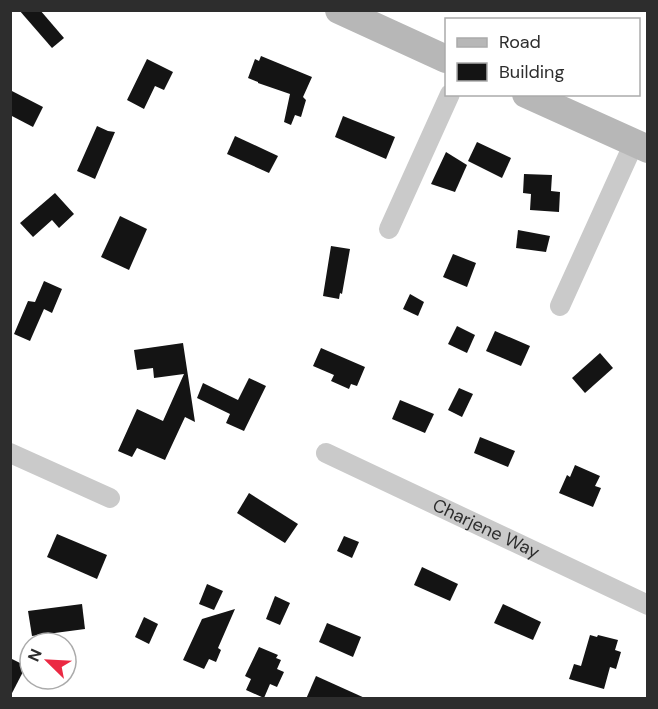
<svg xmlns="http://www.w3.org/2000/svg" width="658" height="709" font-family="'DM Sans',sans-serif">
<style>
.building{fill:#141414}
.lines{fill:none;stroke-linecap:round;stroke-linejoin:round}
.street{stroke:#cacaca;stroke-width:20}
.secondary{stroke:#b7b7b7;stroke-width:28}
.labels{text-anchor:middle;stroke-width:6;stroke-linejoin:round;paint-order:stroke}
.street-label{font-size:18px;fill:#2d2d2d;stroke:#fff}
</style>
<rect width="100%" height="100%" fill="#fff"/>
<g class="building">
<path d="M19,10H40L64,38L52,48Z"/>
<path d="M261,56L312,77L303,97L306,100L301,117L295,115L291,125L284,122L290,94L258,83V82L248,78L255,59L259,61Z"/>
<path d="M147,59L173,72L164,90L155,86L144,109L127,100Z"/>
<path d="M10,90L43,107L33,127L10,115Z"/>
<path d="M343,116L395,137L386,159L335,137Z"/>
<path d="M97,126L108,131L115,132L95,179L77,171Z"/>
<path d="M235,136L278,156L269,173L227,154Z"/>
<path d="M477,142L511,158L502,178L468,161Z"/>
<path d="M446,152L467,165L455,192L431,184Z"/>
<path d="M524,174L552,175L551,191L560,192L559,212L530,210L531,194L523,193Z"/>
<path d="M55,193L74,214L59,228L52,220L33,237L20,223Z"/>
<path d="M120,216L147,229L129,270L101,257Z"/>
<path d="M518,230L550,236L546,252L516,248Z"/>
<path d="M331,246L350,249L342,294L340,293L339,299L323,296Z"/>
<path d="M453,254L476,263L467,287L443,277Z"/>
<path d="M44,281L62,289L52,313L44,309L30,341L14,334L28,301L35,302Z"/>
<path d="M410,294L424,302L418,316L403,309Z"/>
<path d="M457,326L475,335L467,353L448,344Z"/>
<path d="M495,331L530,346L521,366L486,351Z"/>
<path d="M183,343L195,422L185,417L165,460L137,448L132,457L118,451L137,409L163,421L184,374L154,378L153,368L137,370L134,350Z"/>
<path d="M321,348L365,367L357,386L351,384L349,389L331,381L334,375L313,366Z"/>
<path d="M600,353L613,368L585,393L572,378Z"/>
<path d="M249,378L266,386L244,431L226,423L230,414L197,398L203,383L238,400Z"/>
<path d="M459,388L473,394L462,417L448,410Z"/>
<path d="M400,400L434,414L425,433L392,419Z"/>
<path d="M480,437L515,451L508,467L474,453Z"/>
<path d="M575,465L600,476L595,486L601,488L593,507L559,493L567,475L570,477Z"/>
<path d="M249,493L298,524L285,543L237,513Z"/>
<path d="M57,534L107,555L97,579L47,557Z"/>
<path d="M344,536L359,542L352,558L337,551Z"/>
<path d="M422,567L458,584L450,601L414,585Z"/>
<path d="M207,584L223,591L214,610L199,604Z"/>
<path d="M275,596L290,603L280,625L266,619Z"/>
<path d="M82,604L85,629L32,636L28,611Z"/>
<path d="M503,604L541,622L533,640L494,623Z"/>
<path d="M235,609L218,648L221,650L216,662L209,659L204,669L183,660L202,619Z"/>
<path d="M144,617L158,624L149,644L135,637Z"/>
<path d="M327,623L361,637L353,657L319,642Z"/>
<path d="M590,635L597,637L598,635L618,640L615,650L621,652L616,669L610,667L604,689L569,679L574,664L581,666Z"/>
<path d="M259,647L278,655L276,658L281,660L277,669L284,672L277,687L270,684L264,698L246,690L251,679L245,676Z"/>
<path d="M10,658L26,666L10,697Z"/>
<path d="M316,676L367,699H306Z"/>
</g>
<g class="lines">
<g class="street">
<path d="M389,229L450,94"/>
<path d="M560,306L634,143"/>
<path d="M10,453L110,498"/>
<path id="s1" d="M326,453L648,605"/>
</g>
<g class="secondary">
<path d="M339,10L446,59"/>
<path d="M526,94L648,149"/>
</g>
</g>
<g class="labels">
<g class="street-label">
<text dy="6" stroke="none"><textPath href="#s1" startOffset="177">Charjene Way</textPath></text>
</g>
</g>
<rect width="658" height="709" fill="none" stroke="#2d2d2d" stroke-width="24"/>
<rect x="445" y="18" width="195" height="78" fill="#ffffff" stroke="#ababab" stroke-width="1.5"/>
<rect x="457" y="38" width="30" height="9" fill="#b7b7b7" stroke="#ababab" stroke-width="1.5"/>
<text x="499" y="48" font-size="18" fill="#2d2d2d">Road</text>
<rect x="457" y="63" width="30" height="18" fill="#141414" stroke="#ababab" stroke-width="1.5"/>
<text x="499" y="78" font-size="18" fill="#2d2d2d">Building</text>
<g transform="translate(48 661) rotate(294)"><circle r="28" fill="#ffffff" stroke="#ababab" stroke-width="1.5"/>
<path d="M0-4.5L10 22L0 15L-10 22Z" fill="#eb2943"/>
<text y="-9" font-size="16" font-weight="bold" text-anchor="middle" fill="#2d2d2d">N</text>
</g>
</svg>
